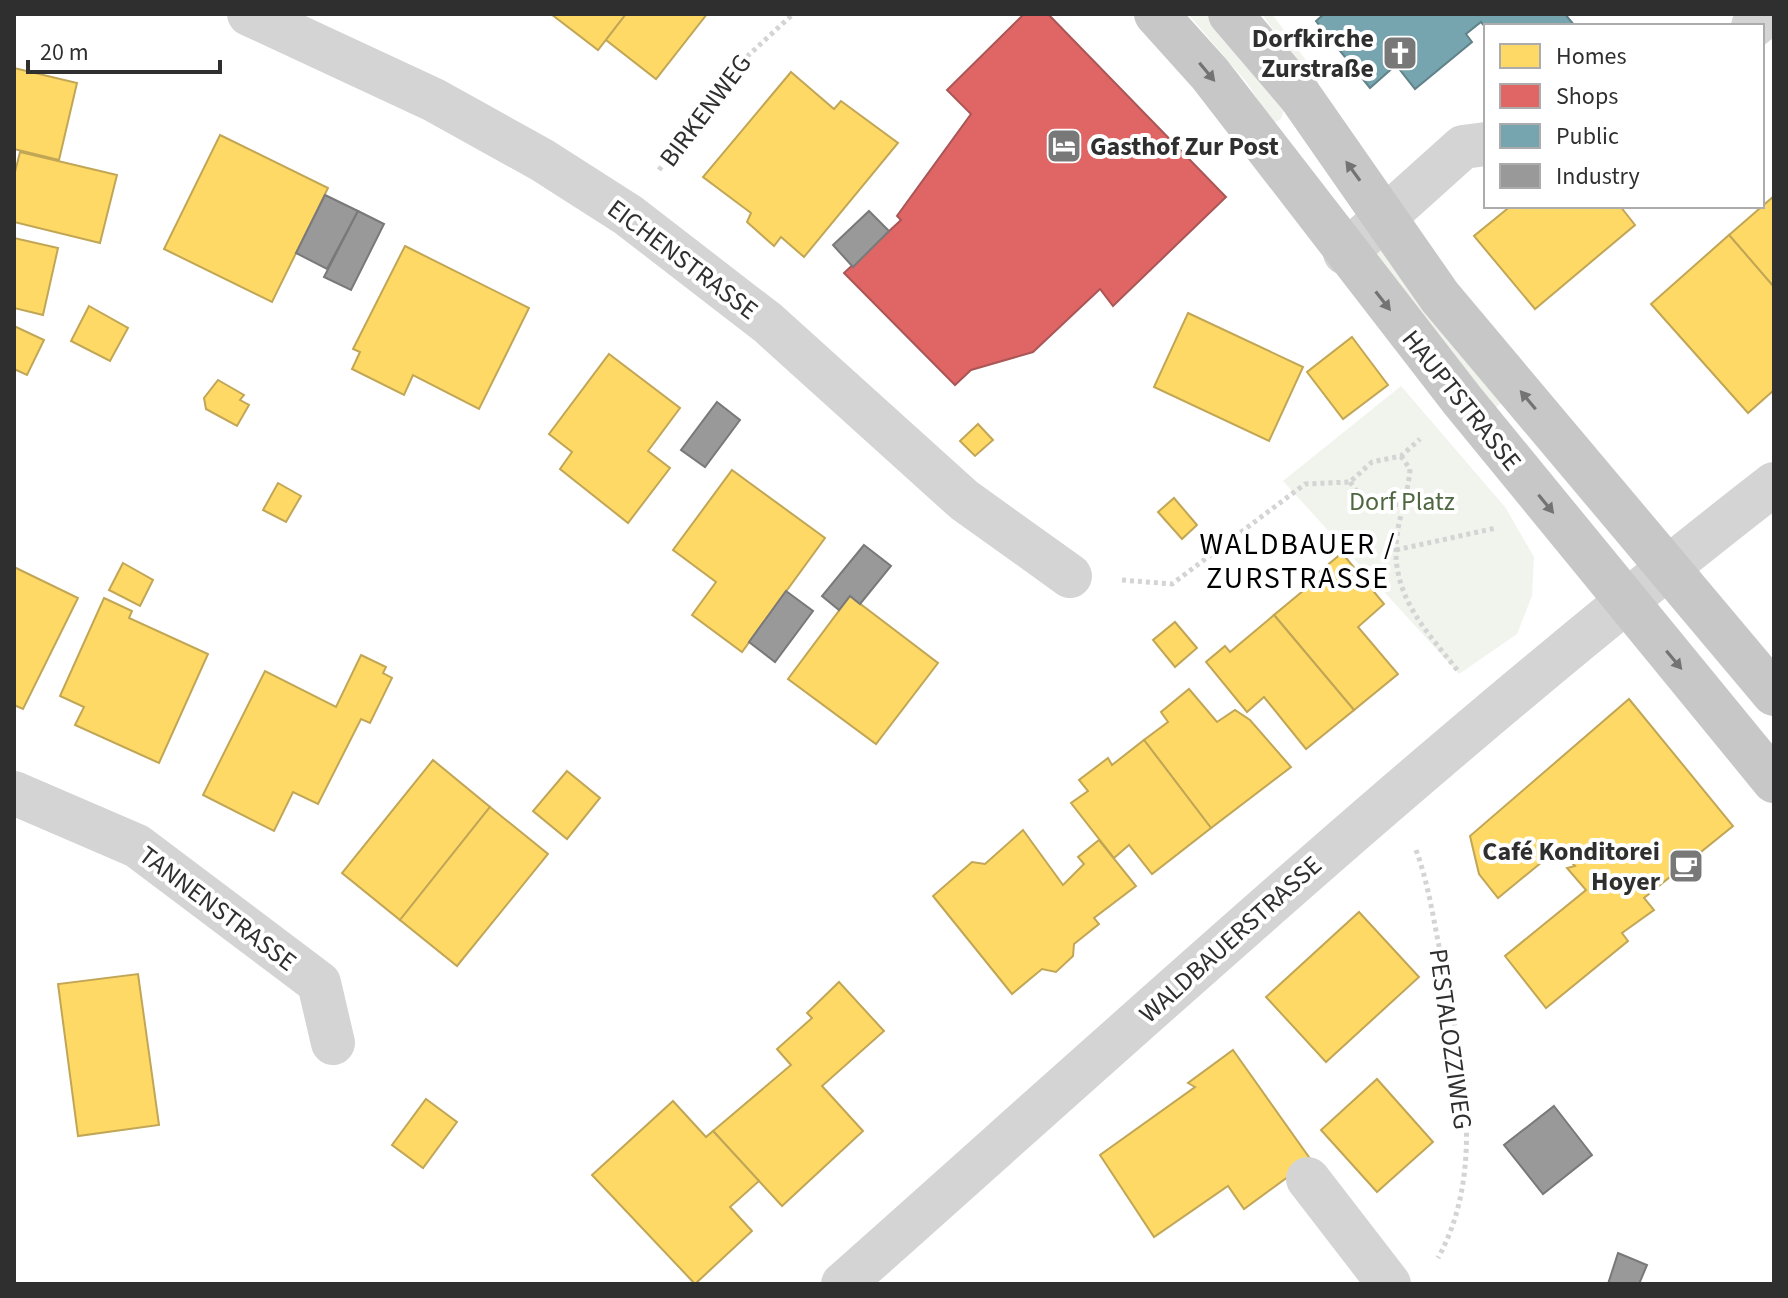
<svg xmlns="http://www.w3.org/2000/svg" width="1788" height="1298" font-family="'Source Sans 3',sans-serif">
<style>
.green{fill:#f0f4ed}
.homes{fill:#ffd966;stroke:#c1a656;stroke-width:2}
.shops{fill:#e06666;stroke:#ab5656;stroke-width:2}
.public{fill:#76a5af;stroke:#618289;stroke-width:2}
.industry{fill:#999;stroke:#797979;stroke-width:2}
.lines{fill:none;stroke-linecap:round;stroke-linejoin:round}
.path{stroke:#d4d4d4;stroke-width:5;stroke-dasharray:4 4;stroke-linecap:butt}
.minor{stroke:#d4d4d4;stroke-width:44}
.major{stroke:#c7c7c7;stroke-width:44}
.oneway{fill:#737373}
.labels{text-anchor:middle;stroke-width:8;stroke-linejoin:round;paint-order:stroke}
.poi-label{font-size:26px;font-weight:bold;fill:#2f2f2f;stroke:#fff;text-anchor:end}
.street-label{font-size:26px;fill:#2f2f2f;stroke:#fff}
.park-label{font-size:26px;fill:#4f6740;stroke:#fff}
.quarter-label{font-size:30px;letter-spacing:2px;fill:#000;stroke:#fff}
</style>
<rect width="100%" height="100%" fill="#fff"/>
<g class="green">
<path d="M1188,14H1214L1285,107L1281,119L1273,123L1247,83Z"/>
<path d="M1262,14H1272L1316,74L1319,87L1313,86Z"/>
<path d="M1384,244L1506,399L1491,411L1369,256Z"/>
<path d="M1401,386L1505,507L1534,557L1532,596L1517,634L1459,674L1283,481Z"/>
</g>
<g class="homes">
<path d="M551,14H626L598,50Z"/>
<path d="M626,14H707L656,79L606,40Z"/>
<path d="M14,68L77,83L59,160L14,149Z"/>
<path d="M791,72L834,109L841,101L898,143L804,257L781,237L774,246L747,222L751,213L703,177Z"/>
<path d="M220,135L328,188L272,302L164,249Z"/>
<path d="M20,152L117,175L100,243L14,222V176Z"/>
<path d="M1774,196V287L1729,235Z"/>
<path d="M1505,206H1620L1635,225L1535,309L1474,236L1507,209Z"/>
<path d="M1729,235L1774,287V390L1748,413L1651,304Z"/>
<path d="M14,238L58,248L43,315L14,308Z"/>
<path d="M405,246L529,308L479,409L413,375L404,395L352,369L360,352L353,349Z"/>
<path d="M89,306L128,328L110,361L71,341Z"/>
<path d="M1188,313L1303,367L1269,441L1154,387Z"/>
<path d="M14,326L44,340L27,375L14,369Z"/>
<path d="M1352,337L1388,385L1343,419L1307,372Z"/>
<path d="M609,354L680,408L648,451L670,468L628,523L560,469L572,452L549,434Z"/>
<path d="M218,380L244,395L240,400L249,405L237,426L206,409L204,398Z"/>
<path d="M978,424L993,440L975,456L960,441Z"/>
<path d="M732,470L825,538L742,652L692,615L716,582L673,550Z"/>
<path d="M278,483L301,496L286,522L263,510Z"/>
<path d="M1174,498L1197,525L1182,539L1158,512Z"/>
<path d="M1342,553L1384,604L1358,627L1398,674L1354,710L1274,615L1321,576L1318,573Z"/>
<path d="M123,563L153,580L140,606L109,590Z"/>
<path d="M14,567L78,598L23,709L14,705Z"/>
<path d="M850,596L938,663L876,744L788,679Z"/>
<path d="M104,598L132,611L129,618L208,654L159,763L75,725L84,707L60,696Z"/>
<path d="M1274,615L1354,710L1306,749L1264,697L1247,712L1206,662L1225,646L1230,652Z"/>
<path d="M1175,622L1197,648L1175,667L1153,640Z"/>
<path d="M361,655L386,667L383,673L392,678L370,723L361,719L318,804L293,792L274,831L203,795L265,671L336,707Z"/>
<path d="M1189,689L1217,722L1235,710L1250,720L1291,767L1211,828L1144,740L1168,722L1161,712Z"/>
<path d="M1629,699L1733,826L1644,898L1654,910L1622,933L1628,941L1546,1008L1505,956L1586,890L1567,868L1575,866L1559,848L1498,898L1479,874L1470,836Z"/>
<path d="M1144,740L1211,828L1152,874L1129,845L1114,858L1071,803L1088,791L1079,780L1108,758L1112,765Z"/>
<path d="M433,760L490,807L400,920L342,873Z"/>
<path d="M567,771L600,798L567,839L533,811Z"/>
<path d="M490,807L548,854L457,966L400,920Z"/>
<path d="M1023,830L1063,885L1084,864L1078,857L1099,840L1136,886L1094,918L1099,924L1074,944L1073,956L1056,972L1042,969L1012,994L933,896L972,862L985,864Z"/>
<path d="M1359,912L1419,977L1326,1062L1266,997Z"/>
<path d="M138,974L159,1125L78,1136L58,984Z"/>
<path d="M839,982L884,1031L822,1086L863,1131L782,1206L713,1131L791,1065L777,1049L812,1018L807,1013Z"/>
<path d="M1233,1050L1311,1160L1244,1209L1228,1186L1154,1237L1100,1155L1195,1087L1188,1083Z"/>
<path d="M1377,1079L1433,1142L1377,1192L1321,1130Z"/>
<path d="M426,1099L457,1122L423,1168L392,1145Z"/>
<path d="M673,1101L706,1137L713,1131L759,1181L730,1207L752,1231L695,1284L592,1175Z"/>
</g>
<path class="shops" d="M1024,14H1048L1226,197L1113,306L1100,289L1033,352L971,370L955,385L844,273L901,220L897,216L971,114L947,90Z"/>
<path class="public" d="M1324,14H1565L1575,26L1486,28L1481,22L1466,34L1472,42L1415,89L1396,65L1370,88L1316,21Z"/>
<g class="industry">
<path d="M325,195L358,211L327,269L296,253Z"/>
<path d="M358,211L384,224L351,290L324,277Z"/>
<path d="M869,211L889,231L853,267L833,245Z"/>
<path d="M717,402L740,420L705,467L681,450Z"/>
<path d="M864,545L891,566L860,604L850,596L839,610L822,596Z"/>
<path d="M786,591L813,611L775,662L749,642Z"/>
<path d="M1554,1106L1592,1155L1543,1194L1504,1145Z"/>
<path d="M1618,1253L1647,1265L1639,1284H1608Z"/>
</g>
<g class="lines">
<g class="path">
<path d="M659,170L725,77L793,14"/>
<path d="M1401,456L1410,469C1408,497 1396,522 1396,550C1395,600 1429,634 1458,671"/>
<path d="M1350,482L1368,506L1402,504"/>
<path d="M1396,550L1496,528"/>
<path d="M1122,580L1172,584L1305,484L1350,482L1372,462L1401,456L1420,439"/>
<path d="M1416,850C1428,882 1433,917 1440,951C1460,1049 1489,1166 1438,1258"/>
</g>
<g class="minor">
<path d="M249,14L434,100L542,160L628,215L768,323L964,500L1070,576"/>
<path d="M1753,26L1764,17"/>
<path d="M1345,253L1463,147L1486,144"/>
<path d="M14,793L137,846L319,983L333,1043"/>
<path d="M1308,1179L1389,1284"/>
<path d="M843,1284C1149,1012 1450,735 1774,484"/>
</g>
<g class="major">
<path d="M1156,14L1210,74L1462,400L1774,781"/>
<path d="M1230,14L1300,96L1440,297L1774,694"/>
</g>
</g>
<defs><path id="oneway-solid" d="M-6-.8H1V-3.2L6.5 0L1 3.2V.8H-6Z" transform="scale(2)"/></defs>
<g class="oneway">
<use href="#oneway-solid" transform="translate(1207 72) rotate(50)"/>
<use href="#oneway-solid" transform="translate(1353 171) rotate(-126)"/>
<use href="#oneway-solid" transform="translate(1383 301) rotate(52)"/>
<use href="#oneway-solid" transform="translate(1528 400) rotate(-130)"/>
<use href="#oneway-solid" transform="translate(1546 504) rotate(51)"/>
<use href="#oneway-solid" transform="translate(1674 660) rotate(50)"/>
</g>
<defs>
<symbol id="church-square" viewBox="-11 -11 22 22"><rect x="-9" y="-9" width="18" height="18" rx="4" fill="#787878" stroke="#fff"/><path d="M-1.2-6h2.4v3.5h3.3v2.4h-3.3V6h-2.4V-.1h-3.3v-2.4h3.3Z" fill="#fff"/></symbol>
<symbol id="hotel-square" viewBox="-11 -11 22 22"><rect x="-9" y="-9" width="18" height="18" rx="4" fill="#787878" stroke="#fff"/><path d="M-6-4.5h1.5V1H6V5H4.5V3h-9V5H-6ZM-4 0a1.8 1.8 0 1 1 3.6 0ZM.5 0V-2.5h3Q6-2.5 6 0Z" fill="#fff"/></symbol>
<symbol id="cafe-square" viewBox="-11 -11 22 22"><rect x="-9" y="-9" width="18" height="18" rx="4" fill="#787878" stroke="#fff"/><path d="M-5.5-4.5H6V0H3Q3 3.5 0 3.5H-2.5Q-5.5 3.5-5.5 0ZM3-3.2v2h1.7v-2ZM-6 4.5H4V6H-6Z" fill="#fff"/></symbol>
</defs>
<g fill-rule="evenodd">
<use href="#church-square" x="1380" y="33" width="40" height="40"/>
<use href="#hotel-square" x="1044" y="126" width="40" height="40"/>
<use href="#cafe-square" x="1666" y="846" width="40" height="40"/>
</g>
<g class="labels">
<g class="poi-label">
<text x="1374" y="47">Dorfkirche<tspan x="1374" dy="30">Zurstraße</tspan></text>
<text x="1090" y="155" text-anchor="start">Gasthof Zur Post</text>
<text x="1660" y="860">Café Konditorei<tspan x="1660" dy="30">Hoyer</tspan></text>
</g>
<g class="street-label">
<text transform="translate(705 110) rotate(-53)" y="9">BIRKENWEG</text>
<text transform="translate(683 259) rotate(37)" y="9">EICHENSTRASSE</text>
<text transform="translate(1462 400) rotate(51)" y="9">HAUPTSTRASSE</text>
<text transform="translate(218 908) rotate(37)" y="9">TANNENSTRASSE</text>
<text transform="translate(1230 939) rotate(-42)" y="9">WALDBAUERSTRASSE</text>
<text transform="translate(1451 1039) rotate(82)" y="9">PESTALOZZIWEG</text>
</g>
<g class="park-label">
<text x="1402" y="510">Dorf Platz</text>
</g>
<g class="quarter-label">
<text x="1298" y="554">WALDBAUER /<tspan x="1298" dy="34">ZURSTRASSE</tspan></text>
</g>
</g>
<rect width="1788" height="1298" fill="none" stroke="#2f2f2f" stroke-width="32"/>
<rect x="1484" y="24" width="280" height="184" fill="#ffffff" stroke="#acacac" stroke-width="2"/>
<rect x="1500" y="44" width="40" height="24" fill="#ffd966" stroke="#acacac" stroke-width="2"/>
<text x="1556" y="64" font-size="24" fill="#2f2f2f">Homes</text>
<rect x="1500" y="84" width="40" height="24" fill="#e06666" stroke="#acacac" stroke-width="2"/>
<text x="1556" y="104" font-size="24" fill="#2f2f2f">Shops</text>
<rect x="1500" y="124" width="40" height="24" fill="#76a5af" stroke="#acacac" stroke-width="2"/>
<text x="1556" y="144" font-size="24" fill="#2f2f2f">Public</text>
<rect x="1500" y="164" width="40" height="24" fill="#999999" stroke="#acacac" stroke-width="2"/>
<text x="1556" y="184" font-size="24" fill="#2f2f2f">Industry</text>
<path d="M28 60v12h192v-12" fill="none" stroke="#2f2f2f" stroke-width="4"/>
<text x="40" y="60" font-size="24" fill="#2f2f2f" stroke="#ffffff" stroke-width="6" paint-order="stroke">20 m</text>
</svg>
